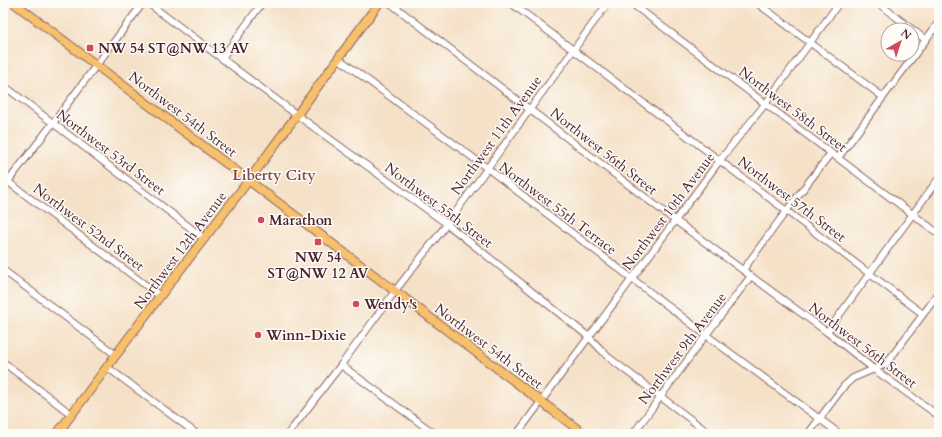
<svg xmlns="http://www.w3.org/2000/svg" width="942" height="437" font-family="Cardo,serif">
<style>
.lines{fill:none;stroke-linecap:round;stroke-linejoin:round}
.minor-casing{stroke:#866362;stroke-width:8}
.major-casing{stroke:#866362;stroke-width:10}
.minor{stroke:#fff;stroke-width:6}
.major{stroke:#f7c06c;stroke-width:8}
.poi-dot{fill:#d1495b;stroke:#fdfcf7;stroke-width:1.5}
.labels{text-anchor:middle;stroke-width:3;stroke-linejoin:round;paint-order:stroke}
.poi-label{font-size:14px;font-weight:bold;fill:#4a1f2b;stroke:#fdfcf7;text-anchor:start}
.street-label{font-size:14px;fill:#4a1f2b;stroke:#fdfcf7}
.neighbourhood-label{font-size:15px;font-weight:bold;fill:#804b4e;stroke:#fdfcf7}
</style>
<rect width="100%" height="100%" fill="#fdfcf7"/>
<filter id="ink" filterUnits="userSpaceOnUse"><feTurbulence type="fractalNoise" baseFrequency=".025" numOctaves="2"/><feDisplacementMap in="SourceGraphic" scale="8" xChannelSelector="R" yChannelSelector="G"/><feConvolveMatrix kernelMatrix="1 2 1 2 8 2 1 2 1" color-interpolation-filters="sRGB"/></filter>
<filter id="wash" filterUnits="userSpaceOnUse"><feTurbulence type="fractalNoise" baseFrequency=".012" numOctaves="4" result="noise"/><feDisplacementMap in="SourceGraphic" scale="16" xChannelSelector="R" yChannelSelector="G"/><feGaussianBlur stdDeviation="0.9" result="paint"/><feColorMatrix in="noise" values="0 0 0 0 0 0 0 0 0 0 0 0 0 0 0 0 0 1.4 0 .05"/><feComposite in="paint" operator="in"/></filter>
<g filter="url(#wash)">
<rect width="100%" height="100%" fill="#f5e1c7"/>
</g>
<g filter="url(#ink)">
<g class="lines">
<defs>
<g id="minor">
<path d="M148,3L297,115L447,224L589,337L608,357L710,434"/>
<path d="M390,3L676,221L827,332L875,370L939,416"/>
<path d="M511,3L923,314"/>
<path d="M631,3L939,234"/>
<path d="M757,3L883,97"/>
<path d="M878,3L926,40"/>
<path d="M222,58L262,3"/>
<path d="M339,59L487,168L706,335L840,434"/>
<path d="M3,85L205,239"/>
<path d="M838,158L939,22"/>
<path d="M3,178L160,296"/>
<path d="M3,188L53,123L143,3"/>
<path d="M3,270L116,355"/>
<path d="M743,270L787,210L831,153"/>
<path d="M827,332L939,178"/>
<path d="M3,362L71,414"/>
<path d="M341,365L435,434"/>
<path d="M107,367L197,434"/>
<path d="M61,428L70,434"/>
<path d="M288,434L341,365L395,291L447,224L530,109L608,3"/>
<path d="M517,434L720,160L766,103L839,3"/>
<path d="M633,434L706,335L751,276"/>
<path d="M808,434L844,386L853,378L886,364L939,293"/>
</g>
<g id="major">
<path d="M14,3L584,434"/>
<path d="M57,434L160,296L249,180L379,3"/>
</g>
</defs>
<use href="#minor" class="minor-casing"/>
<use href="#major" class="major-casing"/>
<use href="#minor" class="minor"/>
<use href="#major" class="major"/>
</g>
</g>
<g class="poi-dot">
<rect x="86" y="44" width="8" height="8" rx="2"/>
<circle cx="261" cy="220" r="4"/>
<rect x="314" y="238" width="8" height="8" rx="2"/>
<circle cx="356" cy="304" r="4"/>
<circle cx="258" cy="335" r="4"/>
</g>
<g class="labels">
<g class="poi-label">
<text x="98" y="53">NW 54 ST@NW 13 AV</text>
<text x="269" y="225">Marathon</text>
<text x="318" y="262" text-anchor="middle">NW 54<tspan x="318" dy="16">ST@NW 12 AV</tspan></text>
<text x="364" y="309">Wendy's</text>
<text x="266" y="340">Winn-Dixie</text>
</g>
<g class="street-label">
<text transform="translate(793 109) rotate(37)" y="5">Northwest 58th Street</text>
<text transform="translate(183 114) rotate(37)" y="5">Northwest 54th Street</text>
<text transform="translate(496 135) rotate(-54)" y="5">Northwest 11th Avenue</text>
<text transform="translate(604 151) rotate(38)" y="5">Northwest 56th Street</text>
<text transform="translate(111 152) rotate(37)" y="5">Northwest 53rd Street</text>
<text transform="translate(792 199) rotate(37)" y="5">Northwest 57th Street</text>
<text transform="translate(439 205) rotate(37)" y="5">Northwest 55th Street</text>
<text transform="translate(558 208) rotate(37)" y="5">Northwest 55th Terrace</text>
<text transform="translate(668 211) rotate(-53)" y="5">Northwest 10th Avenue</text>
<text transform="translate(89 227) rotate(37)" y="5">Northwest 52nd Street</text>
<text transform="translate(180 250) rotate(-53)" y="5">Northwest 12th Avenue</text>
<text transform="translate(863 345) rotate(37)" y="5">Northwest 56th Street</text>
<text transform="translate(489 346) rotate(37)" y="5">Northwest 54th Street</text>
<text transform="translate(682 348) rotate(-53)" y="5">Northwest 9th Avenue</text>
</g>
<g class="neighbourhood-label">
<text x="274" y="180">Liberty City</text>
</g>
</g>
<rect width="942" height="437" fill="none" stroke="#fdfcf7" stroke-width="16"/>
<g transform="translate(900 42) rotate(39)"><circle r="19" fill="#fdfcf7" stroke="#b5a4a5"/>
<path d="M0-3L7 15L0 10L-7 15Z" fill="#d1495b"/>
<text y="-6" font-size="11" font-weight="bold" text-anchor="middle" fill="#4a1f2b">N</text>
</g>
</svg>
